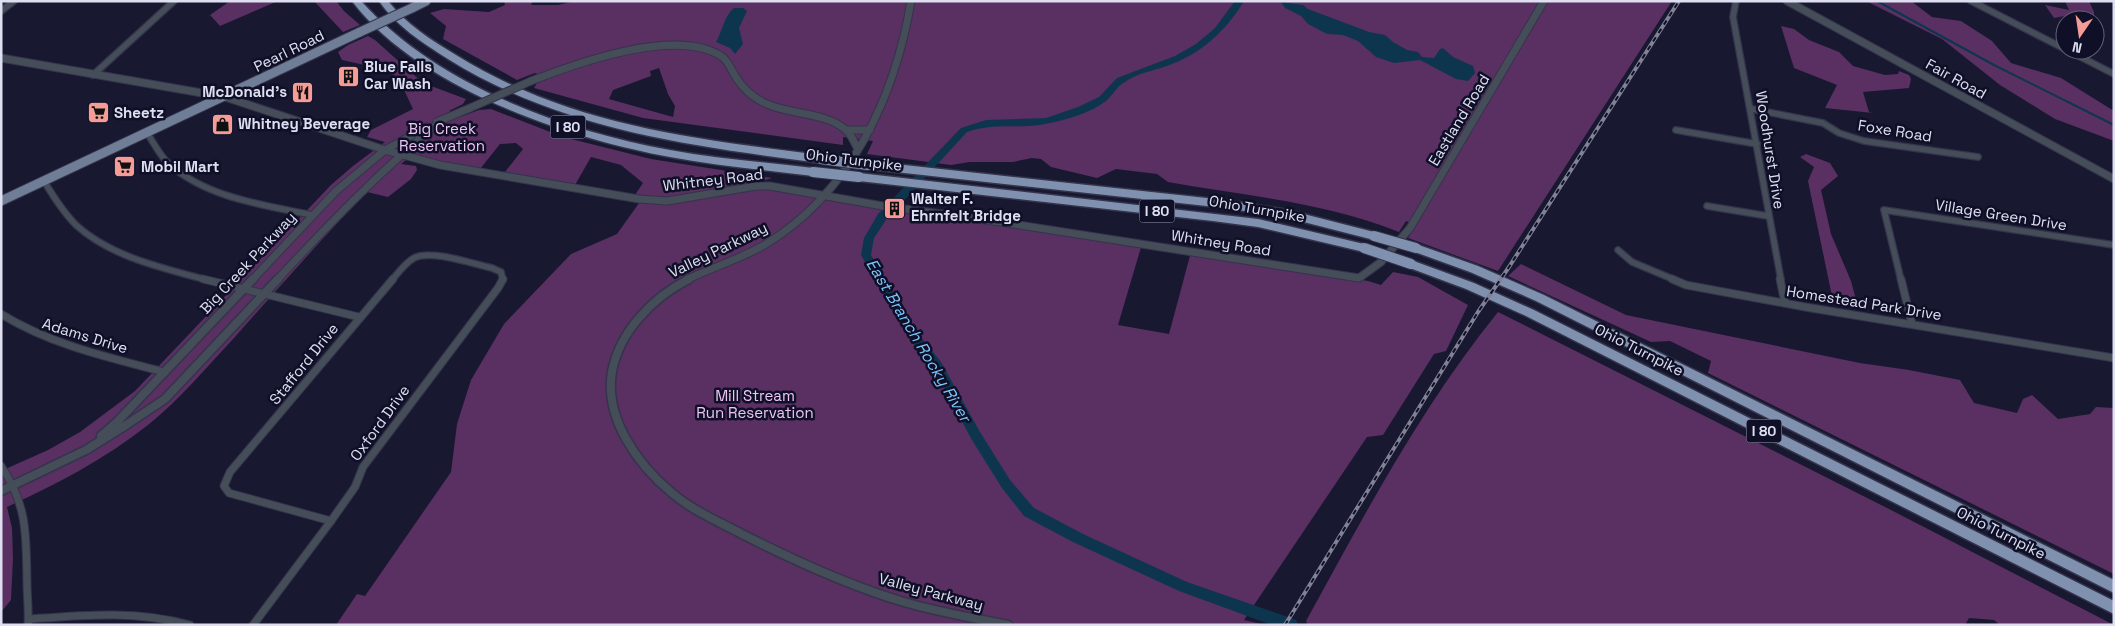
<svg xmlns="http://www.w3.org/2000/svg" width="2115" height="626" font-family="'Space Grotesk',sans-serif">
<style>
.green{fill:#5a2f61;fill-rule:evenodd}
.water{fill:#0d364e}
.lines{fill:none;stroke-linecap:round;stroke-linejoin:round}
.stream{stroke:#0d364e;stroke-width:2}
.river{fill:#0d364e;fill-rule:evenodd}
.minor-far1-casing{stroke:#34344c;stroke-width:8}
.minor-casing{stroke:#34344c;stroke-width:9}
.tertiary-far1-casing{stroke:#34344c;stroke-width:9}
.tertiary-casing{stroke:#34344c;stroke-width:11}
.primary-casing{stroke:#34344c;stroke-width:11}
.motorway-casing{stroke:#34344c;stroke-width:3}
.minor-far1{stroke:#454d58;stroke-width:5.5}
.minor{stroke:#454d58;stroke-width:7}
.tertiary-far1{stroke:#454d58;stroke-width:7}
.tertiary{stroke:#454d58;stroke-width:8}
.primary{stroke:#6f7e96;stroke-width:9}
.motorway{fill:#7f91ae;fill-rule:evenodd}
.rail-casing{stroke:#818297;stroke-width:4}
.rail{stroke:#0f0f27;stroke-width:2;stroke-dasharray:5;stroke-linecap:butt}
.tertiary-bridge-casing{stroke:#34344c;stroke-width:9;stroke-linecap:butt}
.primary-bridge-casing{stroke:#34344c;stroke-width:11;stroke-linecap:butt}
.motorway-bridge-casing{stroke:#34344c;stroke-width:12;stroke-linecap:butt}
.tertiary-bridge{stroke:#454d58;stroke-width:7}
.primary-bridge{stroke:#6f7e96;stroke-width:9}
.motorway-bridge{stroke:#7f91ae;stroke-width:10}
.labels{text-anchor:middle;stroke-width:5;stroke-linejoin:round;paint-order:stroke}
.shield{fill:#0f0f27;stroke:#a0a1b5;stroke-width:1}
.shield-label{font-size:14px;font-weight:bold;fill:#dee0f2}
.street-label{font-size:15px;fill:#dee0f2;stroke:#0f0f27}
.poi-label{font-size:15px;font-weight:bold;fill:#dee0f2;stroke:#0f0f27;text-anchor:start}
.park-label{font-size:15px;fill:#efc5f5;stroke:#0f0f27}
.water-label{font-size:16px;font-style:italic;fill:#7bc7fc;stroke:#0f0f27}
</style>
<rect width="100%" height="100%" fill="#181831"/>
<g class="green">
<path d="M230,1H278L220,26L210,15Z"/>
<path d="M314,1H336L344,11L360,25L343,32Z"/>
<path d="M504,1H533L531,5H558L575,1H1672L1498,271L1408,238L1418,221L1412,223L1406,221L1399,232C1325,202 1246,196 1168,182L1157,174L1116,169L1097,178L1051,167L1041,159L1032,158L1013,162H970L951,165L867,154L873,141L843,137V145L643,118L534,88L537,83L548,79L535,73L517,80L443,39L446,26L430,13L444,9L489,12L505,5ZM659,68L668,94L675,106L673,117L609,99L613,90L651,76L650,71Z"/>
<path d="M1866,1H1911L1932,17L1961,21L1992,41L2011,63L2061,78L2114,111V141L2055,119L2000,85L1942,39Z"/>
<path d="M2065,1H2089L2094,12V20L2070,15L2054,18L2045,5L2069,10Z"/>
<path d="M1781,26L1794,29L1809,40L1839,52L1853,66L1885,75L1898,74L1899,71L1909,75L1911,79L1909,88L1863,92L1869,112L1873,113L1825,108L1837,85L1794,68Z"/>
<path d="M368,36L375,40L423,83L466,99L463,104L449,111L460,117L479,110L491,109L563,137L651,159L772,178L755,183L1142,244L1118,325L1169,334L1191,252L1368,281L1381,285L1393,272L1418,277L1468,305L1446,351L1434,354L1383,435L1367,437L1244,620L1265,625H336L357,594L365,596L451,472L457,424L471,380L504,324L571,254L617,234L644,196L635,195L643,183L621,165L591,157L575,185L505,172L523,149L516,143L500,144L480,169L472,171L411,156L401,164L416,166L417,170L411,179L388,197L367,192C321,239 278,289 234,338C206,368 180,399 148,425C105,459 57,484 7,507L12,528L13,559L11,600L1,612V471L48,450L80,432L135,391L331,185L353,166L385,142L367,137L371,130L413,109L398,77L369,66L342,60L338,52L348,45Z"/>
<path d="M1806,154L1830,163L1838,176L1821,190L1831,234L1851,281L1858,307L1833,301L1808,181L1814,167L1800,157Z"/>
<path d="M1521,264L1626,315L1860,363L1909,370L1960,380L1974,403L2017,413L2023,399L2032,395L2058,419L2090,414L2096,407L2114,408V574L1708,373L1711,361L1670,341L1651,342L1508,276Z"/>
<path d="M1498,312L1891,510L2114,625H2000L1994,620L1969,618L1965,625H1308L1306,621C1365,514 1421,407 1498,312Z"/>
</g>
<g class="water">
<path d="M1281,2L1303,5L1308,9L1369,32L1385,35L1393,42L1407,50L1418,52L1422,57L1434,58L1440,49L1443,48L1453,57L1473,66L1475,73L1468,81L1456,79L1420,60L1394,63L1376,57L1358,41L1343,35L1327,34L1308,24L1301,16L1285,8Z"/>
<path d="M734,8H743L747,11L739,28L743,44L735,54L730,48L716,42C723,30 724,16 734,8Z"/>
</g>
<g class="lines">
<path class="stream" d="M1877,1L1994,65L2114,125"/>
<path class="river" d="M1235,1H1244C1226,31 1201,54 1167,66C1153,71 1137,73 1125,82C1117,86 1113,95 1106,101C1090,113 1069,119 1050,123C1022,130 995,122 967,132L886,220L874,238L871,255L916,331L941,362L980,432L1010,480L1034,508L1083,534L1187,582L1291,618L1296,620L1298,625H1272L1179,591L1073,542L1024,516L1002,488L972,440L933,368L908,337L861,255L864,238L878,214L961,128L986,120L1046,118L1078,107L1099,97L1117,78L1175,56L1196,44L1215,28Z"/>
<defs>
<g id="minor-far1">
<path d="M1736,1L1733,17L1781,280"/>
<path d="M1971,1L2065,49"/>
<path d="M1,11L14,1"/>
<path d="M2067,50L2114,74"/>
<path d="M93,75L174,1"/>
<path d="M1752,109L1823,123L1839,133L1864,141L1978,157"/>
<path d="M1676,130L1757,144"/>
<path d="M147,133C154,143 160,156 169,164C207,198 264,205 312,215"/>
<path d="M44,181C53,196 63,212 76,225C111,257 163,268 207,280"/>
<path d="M1707,206L1768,216"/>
<path d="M1618,250L1632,262L1675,280"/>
<path d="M392,280C399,272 405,263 414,258C430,249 474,264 492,268L501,272L503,280"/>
<path d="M1901,280L1884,210L2114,245"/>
</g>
<g id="minor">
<path d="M203,279L359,317"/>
<path d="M1672,279L1686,285L1805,307L2114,358"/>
<path d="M1780,279L1785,303"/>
<path d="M1901,279L1912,324"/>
<path d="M1,314C52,345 107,357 164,372"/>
<path d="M1,466C28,506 26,536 27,582C27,596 29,611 28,625"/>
<path d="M331,521L229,493L224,486L230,472L393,279"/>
<path d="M331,521L355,487L363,467L498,288L503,279"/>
<path d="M29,619C84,615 137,610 190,625"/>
<path d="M253,625L331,521"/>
</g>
<g id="tertiary-far1">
<path d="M1787,1L2114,179"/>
<path d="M1,58L225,97L385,150L440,165L639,199L667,201L756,186H770L883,206L1000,222L1359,278L1381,262L1410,228L1544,1"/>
<path d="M531,81C577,63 675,27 721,56C728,60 730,68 734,74C742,88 753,98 767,104C792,115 825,112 846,130C852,135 854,143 858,149"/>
<path d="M437,122L470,108"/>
<path d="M847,130H870"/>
<path d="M252,280L336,191L385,150L427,127"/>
<path d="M277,280C329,224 382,169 442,120"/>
<path d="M686,280C712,267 741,259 766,244C851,192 895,97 911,1"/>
</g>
<g id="tertiary">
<path d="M689,279C653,297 619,332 612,372C604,418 638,465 672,493C692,510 717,521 740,533C793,560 847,585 904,602C938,612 973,618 1008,625"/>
<path d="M101,436L117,422L253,279"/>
<path d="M1,491L86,450L126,425L165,399L278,279"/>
</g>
<g id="primary">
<path d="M412,8L426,1"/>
<path d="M1,201L360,32"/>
</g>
<g id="motorway">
<path d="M352,1H361C437,85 561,130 670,150C717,159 765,162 813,168L818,172L813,176C765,170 717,166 670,157C567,138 418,88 352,1Z"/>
<path d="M379,1H388C406,24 431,40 456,55C568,125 693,139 821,155L826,159L821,163C690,146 562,130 448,59C423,43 396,26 379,1Z"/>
<path d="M868,161L1225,200L1288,210L1374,232L1379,236L1374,240L1288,218L1225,208L868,169L863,165Z"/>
<path d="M859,173L1258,219L1364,244L1369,248L1364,252L1258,227L1213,221L859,181L854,177Z"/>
<path d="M1416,244L1478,266L1544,295L2114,580V593L1536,301L1470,272L1412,251L1411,248L1412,245Z"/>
<path d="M1411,260L1474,283L1534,310L2114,601V614L1526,316L1466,289L1407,267L1406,264Z"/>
</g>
</defs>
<use href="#minor-far1" class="minor-far1-casing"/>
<use href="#minor" class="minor-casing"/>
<use href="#tertiary-far1" class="tertiary-far1-casing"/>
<use href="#tertiary" class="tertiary-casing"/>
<use href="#primary" class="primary-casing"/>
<use href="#motorway" class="motorway-casing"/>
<use href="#minor-far1" class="minor-far1"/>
<use href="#minor" class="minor"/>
<use href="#tertiary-far1" class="tertiary-far1"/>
<use href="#tertiary" class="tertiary"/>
<use href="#primary" class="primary"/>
<use href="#motorway" class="motorway"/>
<defs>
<path id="rail" d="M1285,625L1478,312L1509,267L1679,1"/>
</defs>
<use href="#rail" class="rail-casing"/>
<use href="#rail" class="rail"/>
<defs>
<path id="tertiary-bridge" d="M470,108L531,81"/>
<path id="primary-bridge" d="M360,32L412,8"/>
<g id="motorway-bridge">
<path d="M821,159L868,165"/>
<path d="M813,172L859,177"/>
<path d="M1374,236L1416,248"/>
<path d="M1364,248L1411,264"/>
</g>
</defs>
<use href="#tertiary-bridge" class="tertiary-bridge-casing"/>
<use href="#primary-bridge" class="primary-bridge-casing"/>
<use href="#motorway-bridge" class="motorway-bridge-casing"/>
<use href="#tertiary-bridge" class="tertiary-bridge"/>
<use href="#primary-bridge" class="primary-bridge"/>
<use href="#motorway-bridge" class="motorway-bridge"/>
</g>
<defs>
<symbol id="building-square" viewBox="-11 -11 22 22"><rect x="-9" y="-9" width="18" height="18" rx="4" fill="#f59c96" stroke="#0f0f27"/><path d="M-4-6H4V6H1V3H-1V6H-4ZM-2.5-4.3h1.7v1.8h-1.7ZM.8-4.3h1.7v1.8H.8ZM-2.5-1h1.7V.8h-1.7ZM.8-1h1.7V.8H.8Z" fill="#111"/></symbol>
<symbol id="restaurant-square" viewBox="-11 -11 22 22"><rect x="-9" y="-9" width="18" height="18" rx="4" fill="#f59c96" stroke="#0f0f27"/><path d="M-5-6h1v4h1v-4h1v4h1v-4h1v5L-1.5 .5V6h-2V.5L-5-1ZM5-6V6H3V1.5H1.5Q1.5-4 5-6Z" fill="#111"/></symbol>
<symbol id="supermarket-square" viewBox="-11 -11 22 22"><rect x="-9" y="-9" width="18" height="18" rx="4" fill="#f59c96" stroke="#0f0f27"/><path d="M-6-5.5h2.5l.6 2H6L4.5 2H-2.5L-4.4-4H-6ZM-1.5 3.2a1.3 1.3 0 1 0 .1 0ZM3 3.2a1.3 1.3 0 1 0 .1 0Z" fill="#111"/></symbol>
<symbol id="shop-square" viewBox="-11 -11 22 22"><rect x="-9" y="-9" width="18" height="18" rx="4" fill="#f59c96" stroke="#0f0f27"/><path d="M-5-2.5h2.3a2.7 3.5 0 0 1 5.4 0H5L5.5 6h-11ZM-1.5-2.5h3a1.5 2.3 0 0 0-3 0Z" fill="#111"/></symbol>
</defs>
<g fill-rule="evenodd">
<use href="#building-square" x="336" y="64" width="25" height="25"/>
<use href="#restaurant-square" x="290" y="80" width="25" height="25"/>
<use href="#supermarket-square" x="86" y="100" width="25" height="25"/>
<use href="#shop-square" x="210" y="112" width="25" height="25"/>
<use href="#supermarket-square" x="112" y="154" width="25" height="25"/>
<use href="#building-square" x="882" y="196" width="25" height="25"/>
</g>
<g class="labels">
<g class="shield">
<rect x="550.5" y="115.5" width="35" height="23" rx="4"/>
<rect x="1139.5" y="199.5" width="35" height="23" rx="4"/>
<rect x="1746.5" y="419.5" width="35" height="23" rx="4"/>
</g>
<g class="shield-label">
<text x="568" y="132">I 80</text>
<text x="1157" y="216">I 80</text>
<text x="1764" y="436">I 80</text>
</g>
<g class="street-label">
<text transform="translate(289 51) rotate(-26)" y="5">Pearl Road</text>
<text transform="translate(1956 79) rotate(29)" y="5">Fair Road</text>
<text transform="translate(1459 120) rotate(-59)" y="5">Eastland Road</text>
<text transform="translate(1895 131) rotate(9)" y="5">Foxe Road</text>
<text transform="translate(1770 150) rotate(81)" y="5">Woodhurst Drive</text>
<text transform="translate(854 160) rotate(7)" y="5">Ohio Turnpike</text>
<text transform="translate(713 180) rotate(-7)" y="5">Whitney Road</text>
<text transform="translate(1257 209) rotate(10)" y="5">Ohio Turnpike</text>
<text transform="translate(2001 215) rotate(9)" y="5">Village Green Drive</text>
<text transform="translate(1221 243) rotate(9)" y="5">Whitney Road</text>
<text transform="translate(718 250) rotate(-26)" y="5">Valley Parkway</text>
<text transform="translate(248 263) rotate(-47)" y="5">Big Creek Parkway</text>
<text transform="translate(1864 303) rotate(9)" y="5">Homestead Park Drive</text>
<text transform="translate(85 336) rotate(17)" y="5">Adams Drive</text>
<text transform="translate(1639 350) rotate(27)" y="5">Ohio Turnpike</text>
<text transform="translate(304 364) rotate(-51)" y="5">Stafford Drive</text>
<text transform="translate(380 423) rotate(-54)" y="5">Oxford Drive</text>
<text transform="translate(2001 533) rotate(27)" y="5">Ohio Turnpike</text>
<text transform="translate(931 592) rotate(15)" y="5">Valley Parkway</text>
</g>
<g class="poi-label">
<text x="364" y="72">Blue Falls<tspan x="364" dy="17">Car Wash</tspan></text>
<text x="287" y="97" text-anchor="end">McDonald's</text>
<text x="114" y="118">Sheetz</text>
<text x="238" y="129">Whitney Beverage</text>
<text x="141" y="172">Mobil Mart</text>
<text x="911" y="204">Walter F.<tspan x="911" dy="17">Ehrnfelt Bridge</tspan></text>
</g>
<g class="park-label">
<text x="442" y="134">Big Creek<tspan x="442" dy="17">Reservation</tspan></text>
<text x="755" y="401">Mill Stream<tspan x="755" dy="17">Run Reservation</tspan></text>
</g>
<g class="water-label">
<text transform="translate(919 340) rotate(59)" y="6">East Branch Rocky River</text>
</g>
</g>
<rect width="2115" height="626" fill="none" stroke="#dee0f2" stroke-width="5"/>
<g transform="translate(2080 35) rotate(193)"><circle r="24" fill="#0f0f27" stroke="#626378"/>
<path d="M0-4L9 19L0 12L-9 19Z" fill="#f59c96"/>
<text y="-8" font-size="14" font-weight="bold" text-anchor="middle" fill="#dee0f2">N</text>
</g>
</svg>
